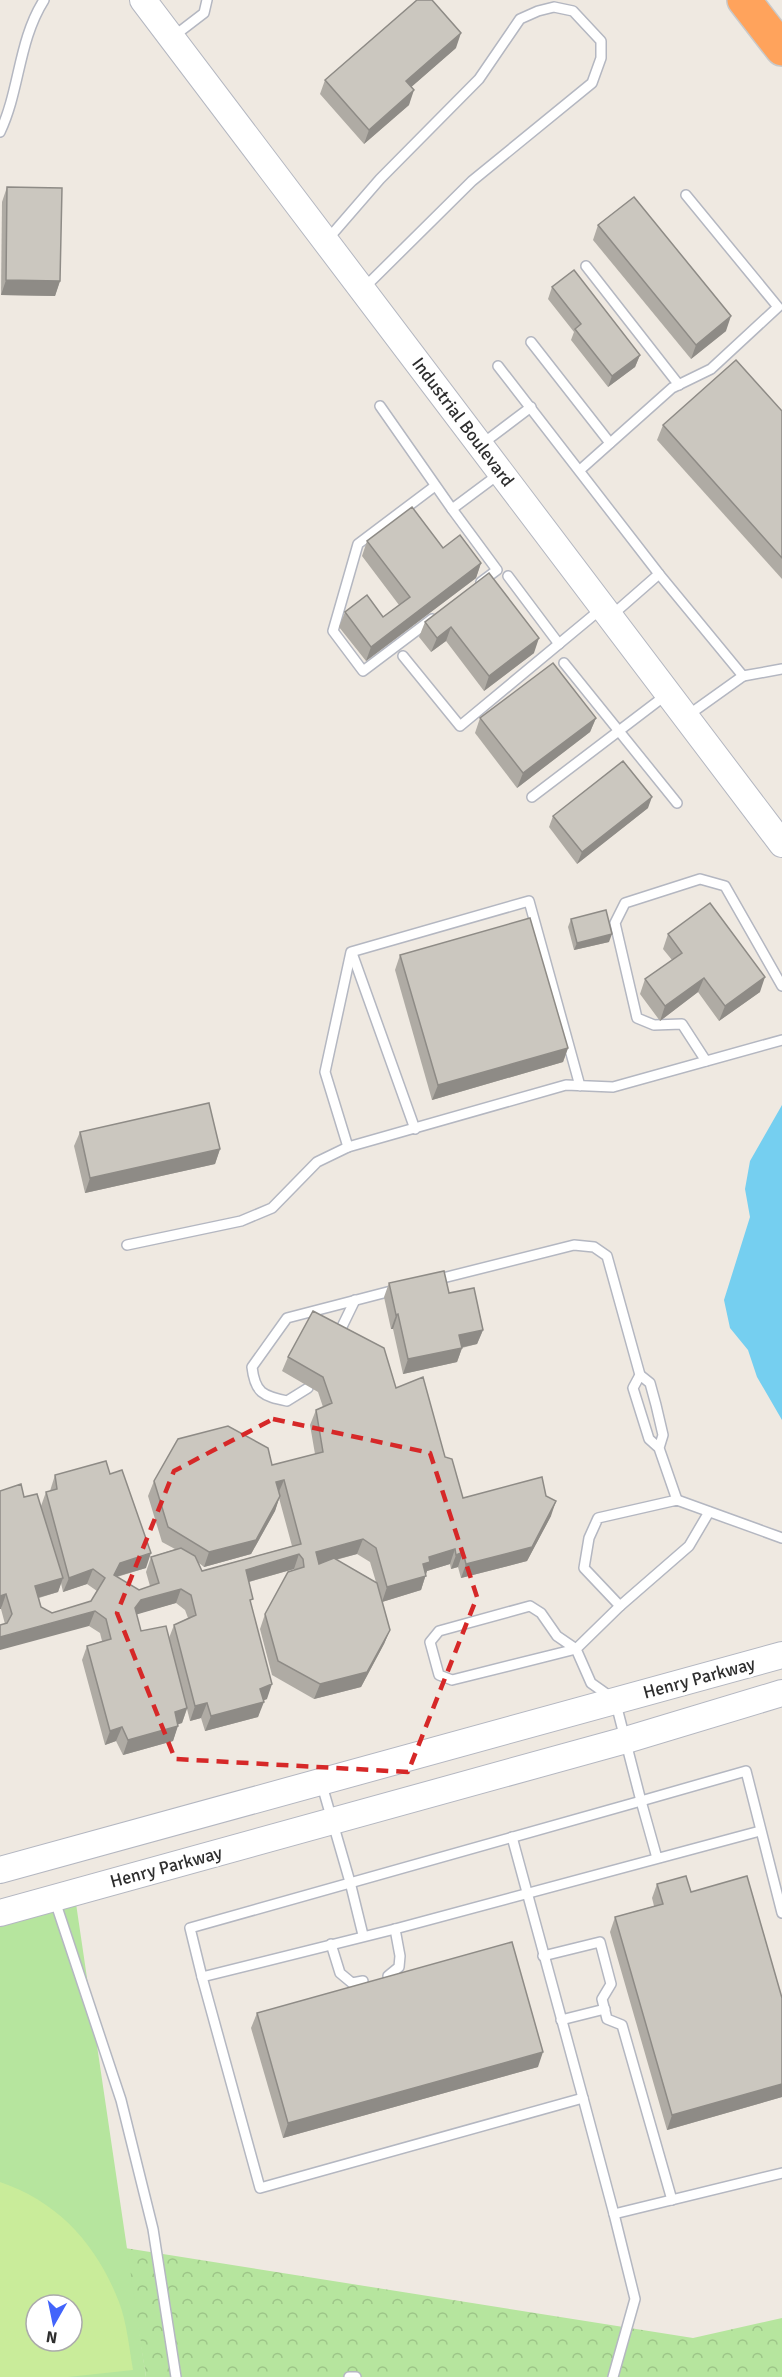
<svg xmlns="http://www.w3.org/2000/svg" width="782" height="2377" font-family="Signika,sans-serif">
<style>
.forest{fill:url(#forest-crowns)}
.park{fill:#b6e59e;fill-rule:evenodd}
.pitch{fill:#c9ec9a;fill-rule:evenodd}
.water{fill:#75cff0}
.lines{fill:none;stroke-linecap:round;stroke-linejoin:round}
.lane-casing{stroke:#b4b7c1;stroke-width:12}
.secondary-casing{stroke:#b4b7c1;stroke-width:28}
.highway-casing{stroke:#c9c9c9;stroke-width:36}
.lane{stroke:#fff;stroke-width:9}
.secondary{stroke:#fff;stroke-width:26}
.highway{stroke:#ffa35c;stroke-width:33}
.wall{fill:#afaba4;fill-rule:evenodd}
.shaded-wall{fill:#8e8b86}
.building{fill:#cbc7bf;stroke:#8e8b86;stroke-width:1.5}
.marked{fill:none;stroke:#d62828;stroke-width:4.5;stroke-dasharray:12 8;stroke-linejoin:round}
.labels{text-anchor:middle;stroke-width:6;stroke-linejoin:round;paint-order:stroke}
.street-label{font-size:18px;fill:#2e2e2e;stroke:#fff}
</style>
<defs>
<pattern id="forest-crowns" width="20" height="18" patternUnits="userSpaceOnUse" patternTransform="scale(1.5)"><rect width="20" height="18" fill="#b6e59e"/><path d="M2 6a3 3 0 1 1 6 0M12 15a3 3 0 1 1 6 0" fill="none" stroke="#9dc588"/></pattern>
</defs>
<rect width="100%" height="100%" fill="#efe9e1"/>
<path class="forest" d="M125,2248L693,2338L782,2318V2377H146Z"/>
<path class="park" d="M74,1890L146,2377H0V1909ZM36,2305H72V2341H36Z"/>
<path class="pitch" d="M0,2182C59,2202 97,2245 119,2302C127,2323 129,2348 133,2370L68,2377H0ZM36,2305H72V2341H36Z"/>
<path class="water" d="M782,1105V1420L757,1377L748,1350L730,1328L724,1300L750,1217L745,1189L750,1161Z"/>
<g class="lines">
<defs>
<g id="lane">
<path d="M174,36L204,13L207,0"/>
<path d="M0,132C20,90 18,41 44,0"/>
<path d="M328,239L380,179L479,79L520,19L538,11L554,7L573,11L601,41V58L592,83L472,181L363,289"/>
<path d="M586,266L679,385"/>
<path d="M531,342L610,443"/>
<path d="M498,366L659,574L743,676L782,669"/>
<path d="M380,406L452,509L499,474"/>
<path d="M482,444L531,407"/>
<path d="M580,470L672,388L711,369L778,307L686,195"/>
<path d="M452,509L497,570L481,582"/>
<path d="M508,576L559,644"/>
<path d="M611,616L659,574"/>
<path d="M432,619L363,671L333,631L358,544L435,486"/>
<path d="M403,656L460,726L601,609"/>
<path d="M564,663L677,803"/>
<path d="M687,716L743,676"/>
<path d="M532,797L666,695"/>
<path d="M352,953L415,1129"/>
<path d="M706,1061L682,1024L654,1025L637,1018L615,923L625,903L700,879L725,886L782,986"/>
<path d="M580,1086L529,901L351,952L325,1072L348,1147L566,1085L613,1087L782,1040"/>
<path d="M127,1245L241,1221L272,1208L317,1162L348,1147"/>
<path d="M435,1280L574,1245L594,1247L607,1256L640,1375"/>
<path d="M338,1335L355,1300"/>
<path d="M308,1388L287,1401C263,1396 255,1393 252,1367L287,1318L395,1290"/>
<path d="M659,1448L663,1435L656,1405L650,1383L640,1375L633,1388L649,1439L659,1448L677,1500"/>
<path d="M782,1538L677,1500L598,1518L589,1538L584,1568L620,1606L576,1649L591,1683L615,1700L641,1801L746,1771L782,1913"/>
<path d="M530,1606L541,1613L557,1636L576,1649L452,1680L439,1675L430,1642L439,1631Z"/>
<path d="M620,1606L689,1546L709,1512"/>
<path d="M321,1782L350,1882L363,1935"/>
<path d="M657,1858L641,1801L190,1928L202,1977L395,1929L760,1831"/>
<path d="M55,1901L121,2100L153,2229L176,2377"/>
<path d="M331,1944L340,1973L352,1983L363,1981"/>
<path d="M543,1956L600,1942L611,1984L602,1999L607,2019L622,2025L672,2200"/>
<path d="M388,1976L399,1967L400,1956L395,1929"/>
<path d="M202,1977L260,2188L583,2098L512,1837"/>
<path d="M561,2020L605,2009"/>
<path d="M583,2098L614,2214"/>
<path d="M349,2377H356"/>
<path d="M613,2377L635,2299L614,2214L782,2173"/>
</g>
<g id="secondary">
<path d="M143,0L782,844"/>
<path d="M0,1870L782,1655"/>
<path d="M0,1913L626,1740L782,1693"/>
</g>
<path id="highway" d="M744,0L782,49"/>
</defs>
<use href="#lane" class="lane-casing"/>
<use href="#secondary" class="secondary-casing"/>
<use href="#highway" class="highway-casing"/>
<use href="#lane" class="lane"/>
<use href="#secondary" class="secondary"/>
<use href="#highway" class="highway"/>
</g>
<g class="wall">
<path d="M456,48L411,87L409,105L364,144L320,94L325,80Z"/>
<path d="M7,187L60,281L55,296L1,295L2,202Z"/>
<path d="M598,225L726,331L691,359L593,240Z"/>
<path d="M552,287L640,355L635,367L608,387L571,340L574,332L548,299Z"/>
<path d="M782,411V579L657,440L663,425Z"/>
<path d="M367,541L443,548L481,563L476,578L366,661L339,627L345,612L383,617L399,605L362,556Z"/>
<path d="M489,573L534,653L484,691L446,641L431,652L419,637L425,622Z"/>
<path d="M480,718H596L590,732L517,788L475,733Z"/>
<path d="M648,808L577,864L549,827L553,816Z"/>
<path d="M571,919L609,942L574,950L568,927Z"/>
<path d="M668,934L760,992L719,1021L698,992L660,1021L640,994L645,979L672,960L663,949Z"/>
<path d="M400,955L568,1048L563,1062L432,1100L395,970Z"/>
<path d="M80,1132L220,1149L215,1164L85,1193L74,1146Z"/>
<path d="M389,1283L449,1293L483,1330L477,1344L462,1348L457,1362L403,1374L393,1329H391L384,1297Z"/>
<path d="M288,1357L396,1388L445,1457L463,1498L551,1516L527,1561L461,1578L458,1567L451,1569L450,1564L427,1571L421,1590L382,1602L390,1630L384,1644L361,1687L314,1699L272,1675L260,1629L265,1614L295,1570L294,1569L249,1582L251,1605L267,1699L263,1700L258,1717L205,1731L201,1718L190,1721L187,1709L182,1723L178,1724L173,1741L123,1755L116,1741L105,1745L82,1660L87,1646L102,1641L100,1633L89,1626L5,1624L1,1609L24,1497L41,1506L46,1492L50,1491L55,1475L110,1474L146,1568L117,1577L139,1590L150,1586L146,1572L151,1557L175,1549L162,1542L148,1496L154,1481L272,1465L315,1454L310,1425L316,1410L323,1407L318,1392L282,1371ZM279,1498L292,1546L202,1571L199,1563L204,1567L251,1554L275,1511ZM357,1554L370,1562L376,1582L336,1560ZM61,1583L63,1592L87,1584L97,1591L91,1601L52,1613L41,1607L39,1598L58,1592ZM176,1603L185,1610L188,1618L174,1625L169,1638L141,1631L136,1614Z"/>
<path d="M657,1884L691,1892L782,1998V2097L667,2130L610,1932L615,1917L654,1906L652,1898Z"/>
<path d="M257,2013L538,2067L283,2138L251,2028Z"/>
</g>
<g class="shaded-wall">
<path d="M461,33L456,48L401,96L406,81Z"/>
<path d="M414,90L409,105L364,144L369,130Z"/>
<path d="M6,280L60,281L55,296L1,295Z"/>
<path d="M731,316L726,331L691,359L696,345Z"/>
<path d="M640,355L635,367L608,387L612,376Z"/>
<path d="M481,563L476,578L366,661L371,647Z"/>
<path d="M451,627L446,641L431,652L437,638Z"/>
<path d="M539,638L534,653L484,691L489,676Z"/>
<path d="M596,718L590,732L517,788L523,773Z"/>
<path d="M652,797L648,808L577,864L582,852Z"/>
<path d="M612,934L609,942L574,950L577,943Z"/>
<path d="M765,977L760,992L719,1021L725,1006Z"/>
<path d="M704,978L698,992L660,1021L665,1006Z"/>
<path d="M568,1048L563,1062L432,1100L438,1085Z"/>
<path d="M220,1149L215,1164L85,1193L90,1178Z"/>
<path d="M398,1314L393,1329H391L396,1315Z"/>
<path d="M483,1330L477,1344L454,1349L459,1335Z"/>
<path d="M462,1348L457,1362L403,1374L408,1359Z"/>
<path d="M284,1480L278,1494L276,1482Z"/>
<path d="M280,1496L275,1511L251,1554L204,1567L209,1552Z"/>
<path d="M556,1501L551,1516L527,1561L461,1578L466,1564Z"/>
<path d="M363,1539L357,1554L311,1566L316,1552Z"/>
<path d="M455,1549L450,1564L427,1571L421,1590L382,1602L387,1587L423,1564L429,1557Z"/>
<path d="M463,1552L458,1567L451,1569L456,1555Z"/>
<path d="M151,1553L146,1568L115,1577L114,1575L120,1563Z"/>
<path d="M299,1554L294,1569L241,1584L246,1570Z"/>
<path d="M93,1569L87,1584L63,1592L69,1578Z"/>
<path d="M63,1578L58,1592L30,1600L35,1586Z"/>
<path d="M181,1589L176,1603L135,1615V1608L141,1600Z"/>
<path d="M6,1594L1,1609H0V1596Z"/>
<path d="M95,1611L89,1626L0,1650V1637Z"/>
<path d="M390,1630L384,1644L361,1687L314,1699L320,1684Z"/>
<path d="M272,1684L267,1699L255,1704L260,1689Z"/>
<path d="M264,1702L258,1717L205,1731L211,1716Z"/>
<path d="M207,1703L201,1718L190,1721L195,1706Z"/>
<path d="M187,1708L182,1723L170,1727L175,1712Z"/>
<path d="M178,1726L173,1741L123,1755L128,1740Z"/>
<path d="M122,1727L116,1741L105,1745L110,1731Z"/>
<path d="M543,2052L538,2067L283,2138L288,2123Z"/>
<path d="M782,2084V2097L667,2130L672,2115Z"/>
</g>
<g class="building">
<path d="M417,0H432L461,33L406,81L414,90L369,130L325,80Z"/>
<path d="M7,187L62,188L60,281L6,280Z"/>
<path d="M634,197L731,316L696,345L598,225Z"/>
<path d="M574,270L640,355L612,376L575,329L581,324L552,287Z"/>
<path d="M736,360L782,411V558L663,425Z"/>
<path d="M412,507L443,548L460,535L481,563L371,647L345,612L367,595L383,617L410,597L367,541Z"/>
<path d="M489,573L539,638L489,676L451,627L437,638L425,622Z"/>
<path d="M553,663L596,718L523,773L480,718Z"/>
<path d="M623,761L652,797L582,852L553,816Z"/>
<path d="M710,903L765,977L725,1006L704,978L665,1006L645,979L682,953L668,934Z"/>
<path d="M606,910L612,934L577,943L571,919Z"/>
<path d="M530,918L568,1048L438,1085L400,955Z"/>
<path d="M209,1103L220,1149L90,1178L80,1132Z"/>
<path d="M444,1271L449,1293L474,1288L483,1330L459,1335L462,1348L408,1359L398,1314L396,1315L389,1283Z"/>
<path d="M313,1311L384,1348L396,1388L423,1377L445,1457L452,1459L463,1498L542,1477L546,1496L556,1501L532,1547L466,1564L463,1552L456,1555L455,1549L429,1557L430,1562L423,1564L426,1576L387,1587L376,1548L363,1539L316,1552L319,1564L334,1558L377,1583L390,1630L367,1672L320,1684L278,1661L265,1614L288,1572L304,1567L303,1559L299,1554L246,1570L253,1599L250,1600L272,1684L260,1689L264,1702L211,1716L207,1703L195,1706L174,1625L196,1615L191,1595L181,1589L141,1600L135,1608L141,1631L166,1626L187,1708L175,1712L178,1726L128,1740L122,1727L110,1731L87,1646L111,1639L106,1619L95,1611L0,1637V1625L7,1623L12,1614L6,1594L0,1596V1491L21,1484L24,1497L37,1494L63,1578L35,1586L41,1607L52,1613L91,1601L105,1578L93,1569L69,1578L46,1492L57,1489L55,1475L106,1461L110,1474L122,1470L151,1553L120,1563L114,1575L139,1590L159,1583L151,1557L181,1548L195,1556L202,1571L301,1544L284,1480L276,1482L280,1496L256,1540L209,1552L168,1527L154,1481L178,1439L228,1426L268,1448L272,1465L323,1452L316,1410L332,1403L323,1377L288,1357Z"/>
<path d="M686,1876L691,1892L747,1876L782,1998V2084L672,2115L615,1917L663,1904L657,1884Z"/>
<path d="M512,1942L543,2052L288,2123L257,2013Z"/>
</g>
<path class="marked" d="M273,1419L430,1453L477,1597L408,1772L175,1759L117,1613L174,1471Z"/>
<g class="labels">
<g class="street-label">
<text transform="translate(463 422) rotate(53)" y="6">Industrial Boulevard</text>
<text transform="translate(699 1678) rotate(-15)" y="6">Henry Parkway</text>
<text transform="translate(166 1867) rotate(-15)" y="6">Henry Parkway</text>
</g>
</g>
<g transform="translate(54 2323) rotate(189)"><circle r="28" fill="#ffffff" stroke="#ababab" stroke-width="1.5"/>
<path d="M0-4.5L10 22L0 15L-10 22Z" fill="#4264fb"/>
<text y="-9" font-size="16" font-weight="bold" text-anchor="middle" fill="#2e2e2e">N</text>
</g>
</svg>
